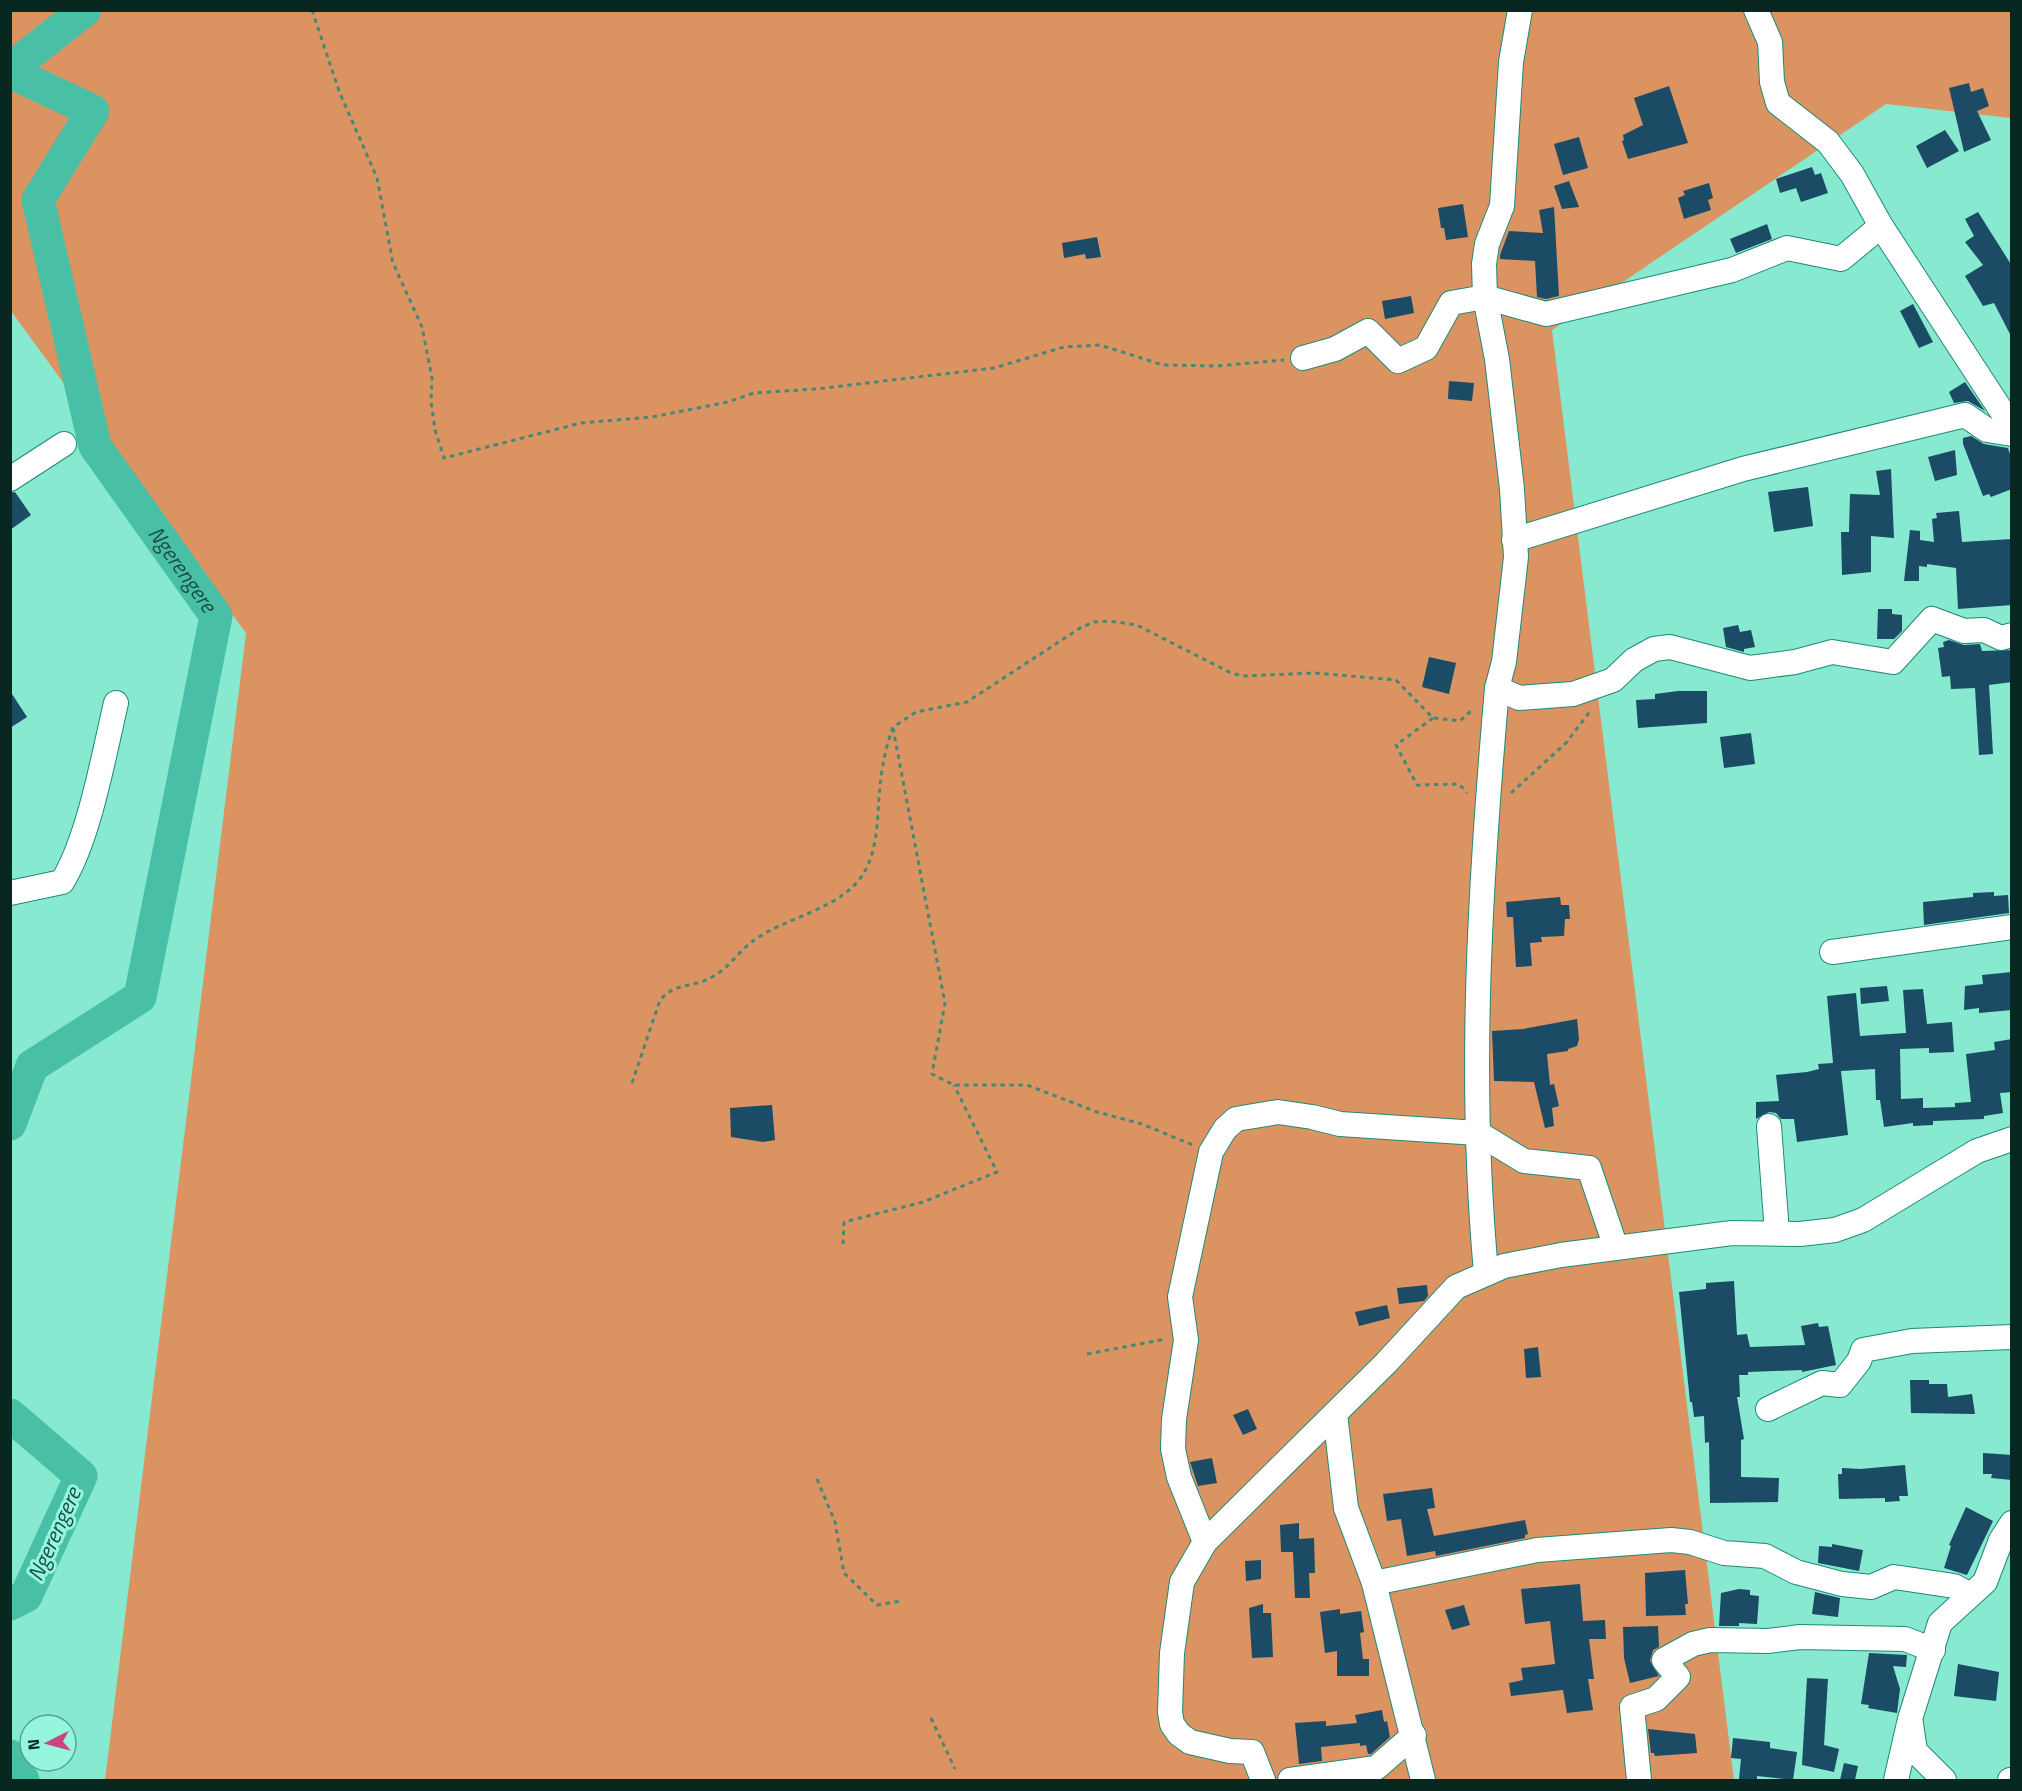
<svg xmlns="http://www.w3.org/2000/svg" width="2022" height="1791" font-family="'Titillium Web',sans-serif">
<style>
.green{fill:#db9461}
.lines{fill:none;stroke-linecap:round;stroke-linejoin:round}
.river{stroke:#49bfa5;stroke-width:33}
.building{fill:#1b4b65}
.minor-casing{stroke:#1d8b76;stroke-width:26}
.path{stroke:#468878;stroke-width:3;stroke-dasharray:4.5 4.5;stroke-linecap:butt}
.minor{stroke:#fff;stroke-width:24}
.labels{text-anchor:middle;stroke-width:6;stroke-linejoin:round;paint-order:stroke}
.water-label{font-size:22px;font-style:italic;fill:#1c4e43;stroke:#93f6dd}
</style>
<rect width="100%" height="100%" fill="#86e9d0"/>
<path class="green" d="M10,11H2011V118L1886,104L1552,330L1734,1780H105L246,633L11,311Z"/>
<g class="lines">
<g class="river">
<path d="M10,69L85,10"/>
<path id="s1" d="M10,72L93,111L38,200L95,446L216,616L140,997L32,1066L10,1124"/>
<path d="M10,1415L81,1476L26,1596L10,1604"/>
<path d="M10,1756L23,1780"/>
</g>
</g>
<g class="building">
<path d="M1969,83L1971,92L1983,88L1989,106L1977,111L1991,140L1964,152L1949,88Z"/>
<path d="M1669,86L1688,143L1628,159L1622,141L1624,140L1623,135L1643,125L1634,98Z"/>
<path d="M1945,130L1959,151L1927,168L1916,146Z"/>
<path d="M1579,137L1588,168L1563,175L1554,144Z"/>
<path d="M1812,167L1815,175L1821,173L1828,193L1801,202L1796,188L1780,193L1776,179Z"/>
<path d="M1569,181L1579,207L1562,209L1554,186Z"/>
<path d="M1709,183L1713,198L1708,200L1711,210L1684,219L1678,198L1685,195L1683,191Z"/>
<path d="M1463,204L1468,237L1446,240L1444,228H1441L1438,208Z"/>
<path d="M1554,207L1559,296L1546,299L1537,297L1535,261L1500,259V255L1509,231L1543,233L1539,210Z"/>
<path d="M1978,212L2012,266V338L1994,303L1983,306L1965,276L1983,265L1965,242L1974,236L1965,219Z"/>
<path d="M1767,224L1772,239L1736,253L1730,239Z"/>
<path d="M1097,237L1101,257L1086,259L1085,254L1064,258L1062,243Z"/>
<path d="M1411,296L1414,313L1385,319L1382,301Z"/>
<path d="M1913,304L1933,342L1919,348L1900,311Z"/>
<path d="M1449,381L1474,383L1472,401L1448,399Z"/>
<path d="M1965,382L1985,411L1968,401L1954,403L1949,392Z"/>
<path d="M1971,436L1984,444L2008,448L2012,460V489L1991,497L1989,494L1983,496L1963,444V438Z"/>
<path d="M1955,450L1957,475L1935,481L1928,457Z"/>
<path d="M1891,469L1894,538L1871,536V572L1842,575L1841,532H1849L1850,494L1880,495L1876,471Z"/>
<path d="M1808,487L1813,526L1774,532L1768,492Z"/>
<path d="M15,492L31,515L10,530V493Z"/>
<path d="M1959,511L1962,542L2012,539V605L1958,609L1956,568L1927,564V567L1919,566V581H1904L1910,530L1920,531V540L1934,542L1932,519L1937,518L1936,513Z"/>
<path d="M1878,609H1892V614L1902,615V631L1894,639H1877Z"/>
<path d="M1738,625L1740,632L1751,630L1755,647L1744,649V652L1726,647L1723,628Z"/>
<path d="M1949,640L1964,645L1980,644L1982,651L2012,650V682L1989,685L1993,754L1979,755L1975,688L1951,689L1950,676L1942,677L1938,648L1944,647L1943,642Z"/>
<path d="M1429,657L1456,663L1449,694L1422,687Z"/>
<path d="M10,691L27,717L10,728Z"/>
<path d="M1678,691H1707V723L1638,728L1636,700L1655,699V694Z"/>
<path d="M1751,733L1755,764L1724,768L1720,737Z"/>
<path d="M1994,892V896L2008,895L2009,913L1924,925L1923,902L1973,897V893Z"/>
<path d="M1560,897L1561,905H1569L1570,919H1565L1564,936L1541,937L1542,942L1530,943L1532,966L1516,967L1513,917H1507L1506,902Z"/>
<path d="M2012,972V1010L1979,1013V1008L1964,1010L1965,986L1983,984L1982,975Z"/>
<path d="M1887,986L1889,1001L1861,1004L1860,988Z"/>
<path d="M1923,989L1927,1024L1952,1022L1954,1052L1929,1053V1048L1900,1049L1901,1099L1923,1098V1108L1955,1107V1103L1971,1102L1966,1054L1995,1050L1994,1042L2012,1039V1092L2000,1093L2003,1113L1984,1116V1119L1933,1121V1125L1913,1126V1123L1884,1127L1880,1100H1876L1875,1069L1841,1071L1848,1135L1797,1142L1794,1119H1781L1776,1113L1769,1112L1756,1119V1102L1779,1101L1776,1075L1807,1072L1819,1069L1818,1064L1833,1063L1827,996L1856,993L1860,1036L1906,1033L1903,990Z"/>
<path d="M1577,1019L1579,1039L1577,1046L1568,1049V1051L1547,1054L1550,1085L1554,1084L1559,1106L1552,1108L1554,1126L1545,1128L1534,1082L1494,1081L1492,1031L1523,1029Z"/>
<path d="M772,1105L775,1140L763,1142L731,1137L730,1108Z"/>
<path d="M1734,1281L1737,1335L1747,1334L1750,1347L1805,1345L1801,1326L1818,1323L1819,1327L1828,1326L1836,1365L1802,1372V1370L1748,1372V1375H1739L1740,1397H1737L1744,1439L1741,1440V1477L1779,1478L1778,1502L1710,1503L1709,1442L1705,1443L1704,1416L1694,1417L1692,1402H1690L1679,1292L1706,1289V1283Z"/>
<path d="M1427,1285L1428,1296L1424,1301L1399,1304L1397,1288Z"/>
<path d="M1387,1305L1390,1318L1359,1326L1355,1312Z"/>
<path d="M1538,1347L1541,1377L1526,1378L1524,1349Z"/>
<path d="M1910,1380H1929V1384H1947L1948,1397L1972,1394L1975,1414L1911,1413Z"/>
<path d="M1248,1409L1257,1429L1243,1435L1233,1415Z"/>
<path d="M1983,1453L2012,1455V1480L1991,1478L1992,1474H1983Z"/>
<path d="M1212,1458L1217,1483L1198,1486L1190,1462Z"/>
<path d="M1905,1465L1908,1496H1899L1900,1501L1885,1502V1498L1839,1499L1838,1474H1842V1468L1860,1469Z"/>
<path d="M1432,1488L1435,1508L1427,1509L1434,1536L1525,1520L1528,1534L1525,1535V1538L1436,1556L1435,1551L1407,1556L1401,1519L1387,1521L1383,1494Z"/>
<path d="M1966,1507L1993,1521L1967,1575L1944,1568L1951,1546L1949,1545Z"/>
<path d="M1299,1523V1539L1314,1538L1315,1573H1309L1310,1598H1295L1293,1552H1281L1280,1525Z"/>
<path d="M1832,1544L1863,1550L1859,1571L1818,1563L1819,1546L1832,1547Z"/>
<path d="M1261,1560V1579L1246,1581L1245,1561Z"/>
<path d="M1685,1570L1688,1604H1685L1686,1615L1646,1616L1645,1573Z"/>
<path d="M1580,1584L1583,1621L1605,1620L1606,1639H1589L1594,1679H1588L1593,1710L1567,1713L1563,1690L1511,1696L1509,1683L1523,1680L1521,1668L1555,1664L1550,1621L1525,1624L1521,1589Z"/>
<path d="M1739,1589L1750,1590V1595L1759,1596L1757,1624L1739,1623V1626H1719L1721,1593Z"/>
<path d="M1815,1592L1840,1598L1838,1617L1812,1614Z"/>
<path d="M1263,1604V1613H1271L1273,1657L1252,1658L1249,1608Z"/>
<path d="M1464,1605L1470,1625L1452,1630L1445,1610Z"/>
<path d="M1340,1609V1614L1361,1611L1364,1632L1360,1633L1363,1659H1369V1676H1337V1651L1325,1653L1320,1612Z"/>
<path d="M1658,1626L1659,1647L1653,1650L1650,1661L1659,1676L1630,1683L1624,1658L1623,1627Z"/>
<path d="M1869,1653L1907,1655L1906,1667L1893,1666L1900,1689L1897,1713L1868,1708L1869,1705L1861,1704Z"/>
<path d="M1958,1664L1999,1672L1996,1701L1954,1696Z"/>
<path d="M1807,1678L1828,1679L1824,1745L1839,1749L1834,1772L1802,1765Z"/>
<path d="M1382,1710L1384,1722L1387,1721L1390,1737L1371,1754H1368L1366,1745L1360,1746V1743L1321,1747L1322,1761L1299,1764L1295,1723L1326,1721V1726L1357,1723L1355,1715Z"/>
<path d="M1648,1729L1695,1734L1697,1753L1655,1756L1654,1753H1651Z"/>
<path d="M1733,1738L1770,1742V1748L1797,1752L1793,1780L1757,1776V1780L1739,1779L1741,1759L1731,1758Z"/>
<path d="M1844,1763L1858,1766L1855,1780H1840Z"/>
</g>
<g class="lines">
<defs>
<g id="minor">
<path d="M1756,10L1770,42L1772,82L1778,103L1828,142L1852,174L1881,226L2012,427"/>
<path d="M1303,358L1335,349L1368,331L1398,361L1426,348L1451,303L1485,297L1546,314L1732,270L1787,248L1841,259L1881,226"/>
<path d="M10,479L64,444"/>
<path d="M1514,540L1743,469L1965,415L1987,430L2012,434"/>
<path d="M1497,688L1519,698L1573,694L1613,680L1634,660L1654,649L1670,647L1750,668L1795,662L1832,652L1893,662L1932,619L1964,631L1984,630L2001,638L2012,635"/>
<path d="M10,893L62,882C89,839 104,754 116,703"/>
<path d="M1832,952L2012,927"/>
<path d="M1769,1126L1777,1233"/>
<path d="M1486,1272C1468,1077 1480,883 1497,688L1504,662L1516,557L1512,489L1497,359L1485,297L1484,264L1487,244L1502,206L1511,62L1520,10"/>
<path d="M1768,1409L1822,1383L1840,1385L1859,1361L1863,1350L1912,1341L2012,1337"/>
<path d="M1335,1414L1346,1508L1374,1583L1423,1780"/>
<path d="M1205,1542L1179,1477L1173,1449L1174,1419L1186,1340L1180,1297L1211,1152L1225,1129L1236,1119L1278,1112L1312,1117L1340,1124L1478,1133L1524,1161L1589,1168L1616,1248"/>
<path d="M1374,1583L1537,1550L1671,1540L1690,1542L1724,1553L1765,1556L1796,1572L1842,1584L1871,1587L1894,1577L1954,1586L1970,1595"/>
<path d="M1911,1724L1915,1751L1944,1780"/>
<path d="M1263,1780L1252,1752L1230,1751L1190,1742L1179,1734L1172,1724L1170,1712L1172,1653L1182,1582L1205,1542L1386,1363L1456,1287L1504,1266L1561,1255L1732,1233L1800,1234L1835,1230L1863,1220L1977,1151L2012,1139"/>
<path d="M1290,1780L1376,1768L1414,1735"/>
<path d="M1639,1780L1632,1707L1656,1699L1678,1677L1664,1660L1693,1644L1710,1640L1768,1641L1800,1637L1905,1639L1933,1650"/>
<path d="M1896,1780L1910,1719L1940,1623L1985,1582L2001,1540L2012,1523"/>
<path d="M2010,1780H2012"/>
</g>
</defs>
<use href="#minor" class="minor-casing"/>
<g class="path">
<path d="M312,10L339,91L377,178L393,263L422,327L432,378L431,401L435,430L444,458L581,423L652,417L728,402L754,393L816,389L994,368L1064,347L1100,345L1163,365L1217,366L1284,360"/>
<path d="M1433,718L1396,745L1417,785L1459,784L1467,793"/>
<path d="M893,728L945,1003L932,1074L954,1085H1027L1097,1112L1142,1124L1193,1145"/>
<path d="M1511,793L1566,743L1591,710"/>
<path d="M632,1083L660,1000C677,981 691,989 712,977C728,969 738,952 753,941C787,916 844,909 865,871C879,845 877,814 880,786C882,766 886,746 893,727L916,712L967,702L1080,628L1094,622L1109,621L1137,625L1231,673L1243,676L1315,673L1396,680L1433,718L1460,721L1473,709"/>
<path d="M843,1244L844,1222L923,1202L997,1172L954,1085"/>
<path d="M1087,1354L1166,1339"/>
<path d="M817,1479L835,1522L844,1573L877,1605L901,1601"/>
<path d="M931,1718L955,1769"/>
</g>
<use href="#minor" class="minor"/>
</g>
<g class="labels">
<g class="water-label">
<text dy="8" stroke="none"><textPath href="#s1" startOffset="600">Ngerengere</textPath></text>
<text transform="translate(54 1534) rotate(-66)" y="8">Ngerengere</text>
</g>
</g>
<rect width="2022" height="1791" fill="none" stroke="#072720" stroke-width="24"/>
<g transform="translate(48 1743) rotate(264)"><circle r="28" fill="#93f6dd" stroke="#5ba391" stroke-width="1.5"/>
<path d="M0-4.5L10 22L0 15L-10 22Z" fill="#cb4482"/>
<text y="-9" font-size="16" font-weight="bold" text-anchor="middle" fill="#072720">N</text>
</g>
</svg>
